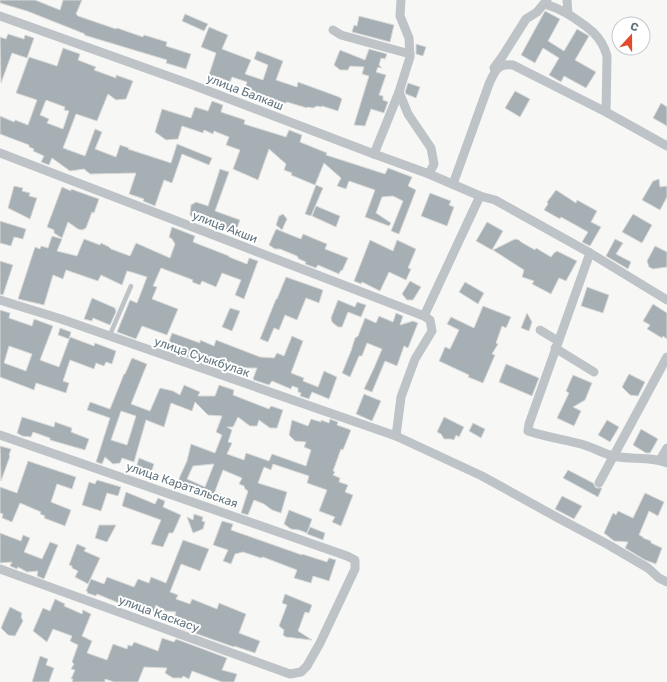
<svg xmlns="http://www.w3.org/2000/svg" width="667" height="682" font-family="Rubik,sans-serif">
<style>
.building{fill:#a5afb4;stroke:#d9d9d7;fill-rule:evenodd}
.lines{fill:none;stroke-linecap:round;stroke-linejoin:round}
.lane{stroke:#bec3c7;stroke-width:4.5}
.street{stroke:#bec3c7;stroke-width:9}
.labels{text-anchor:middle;stroke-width:4;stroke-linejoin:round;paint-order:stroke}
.street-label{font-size:12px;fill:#63757f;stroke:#fff}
</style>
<rect width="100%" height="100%" fill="#f7f7f5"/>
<g class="building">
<path d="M0,0H35L60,10L63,0H82L76,14L78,16L116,29L117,28L143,37L144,35L167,42L166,46L191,54L186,69L166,63L167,60L84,35L85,34L27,11L0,3Z"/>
<path d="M545,11L560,19L548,41L564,51L577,29L589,36L575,60L596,72L586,88L564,76L561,82L549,75L559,58L543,48L535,63L521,55Z"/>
<path d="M185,14L208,24L204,31L182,21Z"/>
<path d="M359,16L394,25L390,42L352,32L354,25L357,26Z"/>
<path d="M209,27L228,35L222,49L251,60L245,74L263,80L268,65L254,59L257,51L283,61L276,80L297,87L298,82L339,97L342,99L338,111L322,106L321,107L317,106L313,108L307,107V108L287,102L284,104L278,103L277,107L269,105L270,102L243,93L247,82L232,77L230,82L218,77L215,84L207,81L216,53L201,47Z"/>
<path d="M8,34L24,39L25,35L34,38L27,58L12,53L1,83L0,37L6,39Z"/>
<path d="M416,44L426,47L423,56L416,54Z"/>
<path d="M63,48L80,54L78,60L96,67L94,70L116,78V75L133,81L126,99L116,100L108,94L97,121L76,114L63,148L85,156L95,129L102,132L95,149L116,157L120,145L129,148L128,149L171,163L177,144L212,158L209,165L182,154L172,183L164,180L155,206L143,201L144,199L129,194L136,173L90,174L84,169L70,171L52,158L49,165L41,162L44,156L33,151L34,149L29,147V145L0,134V116L14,122L15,120L28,125L37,100L16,93L29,57L57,66ZM46,100L65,107L64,110L69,111L63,129L47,123L49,119L40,115Z"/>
<path d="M369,49L387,54L385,59L381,58L379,65L382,68L378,67L376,72L386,75L379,95L383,96V100L388,102L384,113L371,109L365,126L354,125L369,76L362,74L364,67L350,66L348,70H340L334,65L340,50L365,60Z"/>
<path d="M408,83L420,87L416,98L406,94L405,92Z"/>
<path d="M515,91L530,99L520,117L505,108Z"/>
<path d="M212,101L223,105L221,112L245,120L244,124L286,137L289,130L302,135L300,142L327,153L326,155L385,174L388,168L412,177L408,186L416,190L399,234L391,231L403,201L393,196L382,197L376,213L391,223L389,226L365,217L375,190L349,181L346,189L337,186L341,178L324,163L315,185L291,175L292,173L284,170L286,164L269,149L258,180L233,169L240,150L226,145L229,137L214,131L213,134L204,130L203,133L182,126L178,139L166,140L155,132L162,109L191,118L195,107L208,111Z"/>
<path d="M661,103L667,107V126L653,118Z"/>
<path d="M220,169L229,172L215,211L240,220L235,233L219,228L211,222L209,227L201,224L190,215L191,205L196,202L208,206Z"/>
<path d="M659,179L660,187L667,186V197L660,210L642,200L653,181Z"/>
<path d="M316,185L323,188L311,216L305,214Z"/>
<path d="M14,186L23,188L22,191L30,193L29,196L37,198L30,219L8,208Z"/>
<path d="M62,187L71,191V189L99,199L94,213L92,212L86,228L82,230L78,229L68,222L62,238L54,233V230L47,227Z"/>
<path d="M556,190L576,203L577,200L597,211L591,222L601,227L590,246L582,242L588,232L561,217L560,219L544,210L548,204L547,202Z"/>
<path d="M430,193L451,201L449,205L454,207L447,226L421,216Z"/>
<path d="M316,206L340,216L336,227L312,216Z"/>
<path d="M283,214L287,219L282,230L276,225L279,216Z"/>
<path d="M633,214L652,225L642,243L622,232Z"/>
<path d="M0,221L26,229L23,239L14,237L11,246L0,243Z"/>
<path d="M487,222L503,231L492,250L476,241Z"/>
<path d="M172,227L195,236L193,242L229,256V257L247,264L249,258L258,261L244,299L235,295L241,280L222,273L216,287L202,281L200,285L192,282L193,280L161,268L153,286L157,287L152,299L178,309L167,335L142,326L136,339L117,332L130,300L137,303L147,277L131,272L127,271L122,285L101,275L98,281L66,270L63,279L53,275L44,305L18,299L35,247L40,249L41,246L48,248L52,236L62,239L57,251L77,256L84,239L100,245L101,243L109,247L111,249L130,256L136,243L170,258L175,244L172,239L169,237Z"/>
<path d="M276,229L301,239L303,234L327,244L325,249L348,258L342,271L341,270L339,274L318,265L316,268L305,264L306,262L299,259L297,256L280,249H275L269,245Z"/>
<path d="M515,239L519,240L521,242L535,250L536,248L551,257L554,253L557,251L577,261L566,281L559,278L551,294L532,284L534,281L522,277L524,270L493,250Z"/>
<path d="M615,239L623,243L616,254L631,262L628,269L606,256Z"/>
<path d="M370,240L393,251L397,240L416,249L408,268L411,269L406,280L389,272L380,291L362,282L361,284L354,281Z"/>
<path d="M655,246L667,252V267L653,269L649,267L647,261Z"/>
<path d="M0,261L13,265L3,295L0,294Z"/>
<path d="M286,277L323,290L319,303L306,298L297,320L285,315L279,330L274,328L268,342L260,339L276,299H277Z"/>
<path d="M410,281L421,287L413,300H407L402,294Z"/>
<path d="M465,282L484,293L478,304L459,292Z"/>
<path d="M587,287L609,295L603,313L581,306Z"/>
<path d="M92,298L115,308L116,312L110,325L93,318L92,321L84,319Z"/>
<path d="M338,300L355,307L357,302L366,305L361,317L348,312L342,327H338L332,322L331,318Z"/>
<path d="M653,304L667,313V339L663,336L662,338L647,329L650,325L643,321Z"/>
<path d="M483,306L511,317L506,328L502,326L496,343L498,344L492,354L495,355L483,383L468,377L469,375L439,361L445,347L450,349L459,330L447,324L451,317L474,328Z"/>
<path d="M230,308L240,311L232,331L222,327Z"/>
<path d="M0,310L10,313L9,318L32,326L34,319L53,326L40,360L59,367L70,337L94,346L95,343L116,351L112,364L106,362L104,366L96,363L94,369L70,360L63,381L69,383L66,393L36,383L34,390L0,377ZM9,346L32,354L26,371L4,363Z"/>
<path d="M396,313L403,316L400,325L413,321L418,323L408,348L404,346L397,366L385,361L372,392L364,389L374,368L382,349L367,343L362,356H359L350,377L342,373L351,351L355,338L358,336L365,318L376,323L379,316L393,322Z"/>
<path d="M527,313L532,322L529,331L521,328Z"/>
<path d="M60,328L71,332L69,339L58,335Z"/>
<path d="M172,333L200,343V340L214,346L216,340L260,357L274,358L277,353L284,356L292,336L303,341L291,373L304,378L303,381L318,387L324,371L337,377L329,399L312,392L309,399L300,396L301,393L298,392V388L292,386L291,389L272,381L269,385L254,380L253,379L257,368H238L230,361L227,369L219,366L218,368L170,351V349L167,347Z"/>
<path d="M132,358L147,364L131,404L150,411L160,388L173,391L180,395L184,385L200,392L198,396H215L219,385L234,390L233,395L269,409L271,406L283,410L277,428H270L259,420L257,426H250L238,417L233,427H227L232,430L228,442L232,443L227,454L244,460L246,453L269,461L272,454L306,466L311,450L304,447L306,442L295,441L289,435L292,420L308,426L311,419L321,422V420L329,423L330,419L338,422L337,425L351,430L343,450L341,449L333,471L335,472L333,475L340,478L339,482L348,485L345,492L353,495L341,526L332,522L335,517L319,511L327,490L307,483L309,476L273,464L271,470L264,467L258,483L287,492L281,513L272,510L264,504L254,500L248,515L241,513L248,491L245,489L244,486L239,484L242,478L223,470L212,499L176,485L187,461L191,444L215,453L222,435L216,432L222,416L208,415L195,402L192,411L171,403L164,427L146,420L134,462L122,458L120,463L113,464L105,457L102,464L96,462L110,418L87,410L90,402L110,409L124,374H125ZM121,411L136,416L127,445L111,440ZM214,464L205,487L187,479L193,466Z"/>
<path d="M506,364L539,378L532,396L499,382Z"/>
<path d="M629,374L645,382L638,396L630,395L622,387Z"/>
<path d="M573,375L592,383L585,400L573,407L581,411L574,426L557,418L569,393L566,391Z"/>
<path d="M364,394L381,401L372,421L356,414Z"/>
<path d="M22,417L54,427L55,422L72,428L71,432L89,439L85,450L50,440V438L33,432L31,437L22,436L17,433Z"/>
<path d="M444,417L464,427L459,437L456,435L454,440L451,439H444L441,434L437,432Z"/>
<path d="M607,420L619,427L610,442L598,435Z"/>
<path d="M473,423L485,429L481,438L469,431Z"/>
<path d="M641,429L658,439L650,453H646L633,445Z"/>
<path d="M0,446L11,449L9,455L10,456L1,481Z"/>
<path d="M139,458L154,464L150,476L135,471Z"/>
<path d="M28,461L76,477L72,489L57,484L51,502L71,510L65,526L44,518L45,516L40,514L41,512L20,503L12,522L2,518L3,514L0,513V487L17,493Z"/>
<path d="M568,470L593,483L596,488H602L598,497L563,478Z"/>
<path d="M97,480L121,487L118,496L107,493L101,511L82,505L89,482L95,484Z"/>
<path d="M126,492L155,504L158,498L165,501L163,507L181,515L173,533H169L163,547L151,544L161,520L122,506Z"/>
<path d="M645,493L664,502L658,516L649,511L639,535L643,537V538L651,541V543L662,548L656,564L645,560L625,548L628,542L614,541L604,533L613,513L616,515L618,511L633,518Z"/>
<path d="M562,496L582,506L574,519L555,509Z"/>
<path d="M289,510L312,519L307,533L299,530L291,529L284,524Z"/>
<path d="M194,514L203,517L202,521L205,522L203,529L193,533L187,517L193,520Z"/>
<path d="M222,521L233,524L231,530L302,555V554L327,562L329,558L336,560L329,581L313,576L311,583L294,578L297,570L263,557L261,558L243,552L235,554L231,564L223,561L228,550L213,545Z"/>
<path d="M99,525H116L107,542L95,538Z"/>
<path d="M310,527L325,533L323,540L307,534Z"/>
<path d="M0,533L21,541L23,535L30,538L24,552L42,559L50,542L58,545L44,579L37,576L38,571L27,572L18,567L17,569L10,566L12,562L0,563Z"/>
<path d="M183,540L209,549L200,571L181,564L170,592L178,595L176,599L190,604L192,599L217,609L219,603L246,614L239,633L260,641L255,653L234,646V647L180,628L183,622L174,619L176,612L165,611L156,605L154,612L127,602L126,606L97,594L96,596L87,593L88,592L86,591L91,579L104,584L107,577L134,587L138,579L149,583L151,577L166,583Z"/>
<path d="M77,544L86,548L84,551L100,558L88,584L75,577L78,571L72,568V566L69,565Z"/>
<path d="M285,594L312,605L309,613L305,612L298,631L312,640L286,637L283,635L284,630L279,626L287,605L282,603Z"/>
<path d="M55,599L65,604L64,606L82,614L83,610L91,614L82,636L92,641L87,653L107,660L113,644L127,649L128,645L132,646L134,642L158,651L162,638L174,642L176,639L227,658L222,670L237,674L234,682H222L192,671L189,679L183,676L182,678H173L165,673L167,668L144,667L138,682H114L105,679V682H72L73,679H71L75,670L71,669L74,664L72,662L78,645L70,641L72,636L53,629L47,642L33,631L43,608L50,611Z"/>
<path d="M10,607L22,613L21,617L23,621L15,636L8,635L1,628L3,623Z"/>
<path d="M40,656L48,659L46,665L54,668L49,682H32Z"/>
</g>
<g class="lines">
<path class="lane" d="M109,337L131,286"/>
<g class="street">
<path d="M567,0L568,14C586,26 601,34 607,56L606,112"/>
<path d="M545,4L556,8L568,14"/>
<path d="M0,16L190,84L374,154L429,174L480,196L495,200L590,253L667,300"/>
<path d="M333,30L341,35L410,54"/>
<path d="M494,68L502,57L526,19L537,12L547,0"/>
<path d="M399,92L408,114L431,148L434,164L429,174"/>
<path d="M0,153L424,316L430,320L432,331L415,359L401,397L396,436"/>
<path d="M374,154L399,92L410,57L409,38L400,16L401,0"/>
<path d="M453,184L489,84C495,71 497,63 513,65L606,112L667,146"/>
<path d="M590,253L529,424L528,431C545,437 563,439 581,444C592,447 602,453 613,456C630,460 652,456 667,463"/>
<path d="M0,300L61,319L396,436L482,476L560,519L607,544L648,568L659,578L667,582"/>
<path d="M424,316L480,196"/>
<path d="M540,330L558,341"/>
<path d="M555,348L594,372"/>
<path d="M0,435L347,556L355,560V569L320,643L307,666L301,672L290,674L0,569"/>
<path d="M660,460L667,448"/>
<path d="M599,483L667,357"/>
</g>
</g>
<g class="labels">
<g class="street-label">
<text transform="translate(245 92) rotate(21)" y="4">улица Балкаш</text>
<text transform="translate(225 227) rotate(21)" y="4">улица Акши</text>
<text transform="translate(202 357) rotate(19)" y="4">улица Суыкбулак</text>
<text transform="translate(182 485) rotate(19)" y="4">улица Каратальская</text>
<text transform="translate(159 614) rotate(20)" y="4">улица Каскасу</text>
</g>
</g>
<g transform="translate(631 36) rotate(21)"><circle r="19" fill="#ffffff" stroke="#c1c8cc"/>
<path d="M0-3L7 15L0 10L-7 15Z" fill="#e14a2b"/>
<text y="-6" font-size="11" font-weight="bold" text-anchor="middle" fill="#63757f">С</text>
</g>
</svg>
